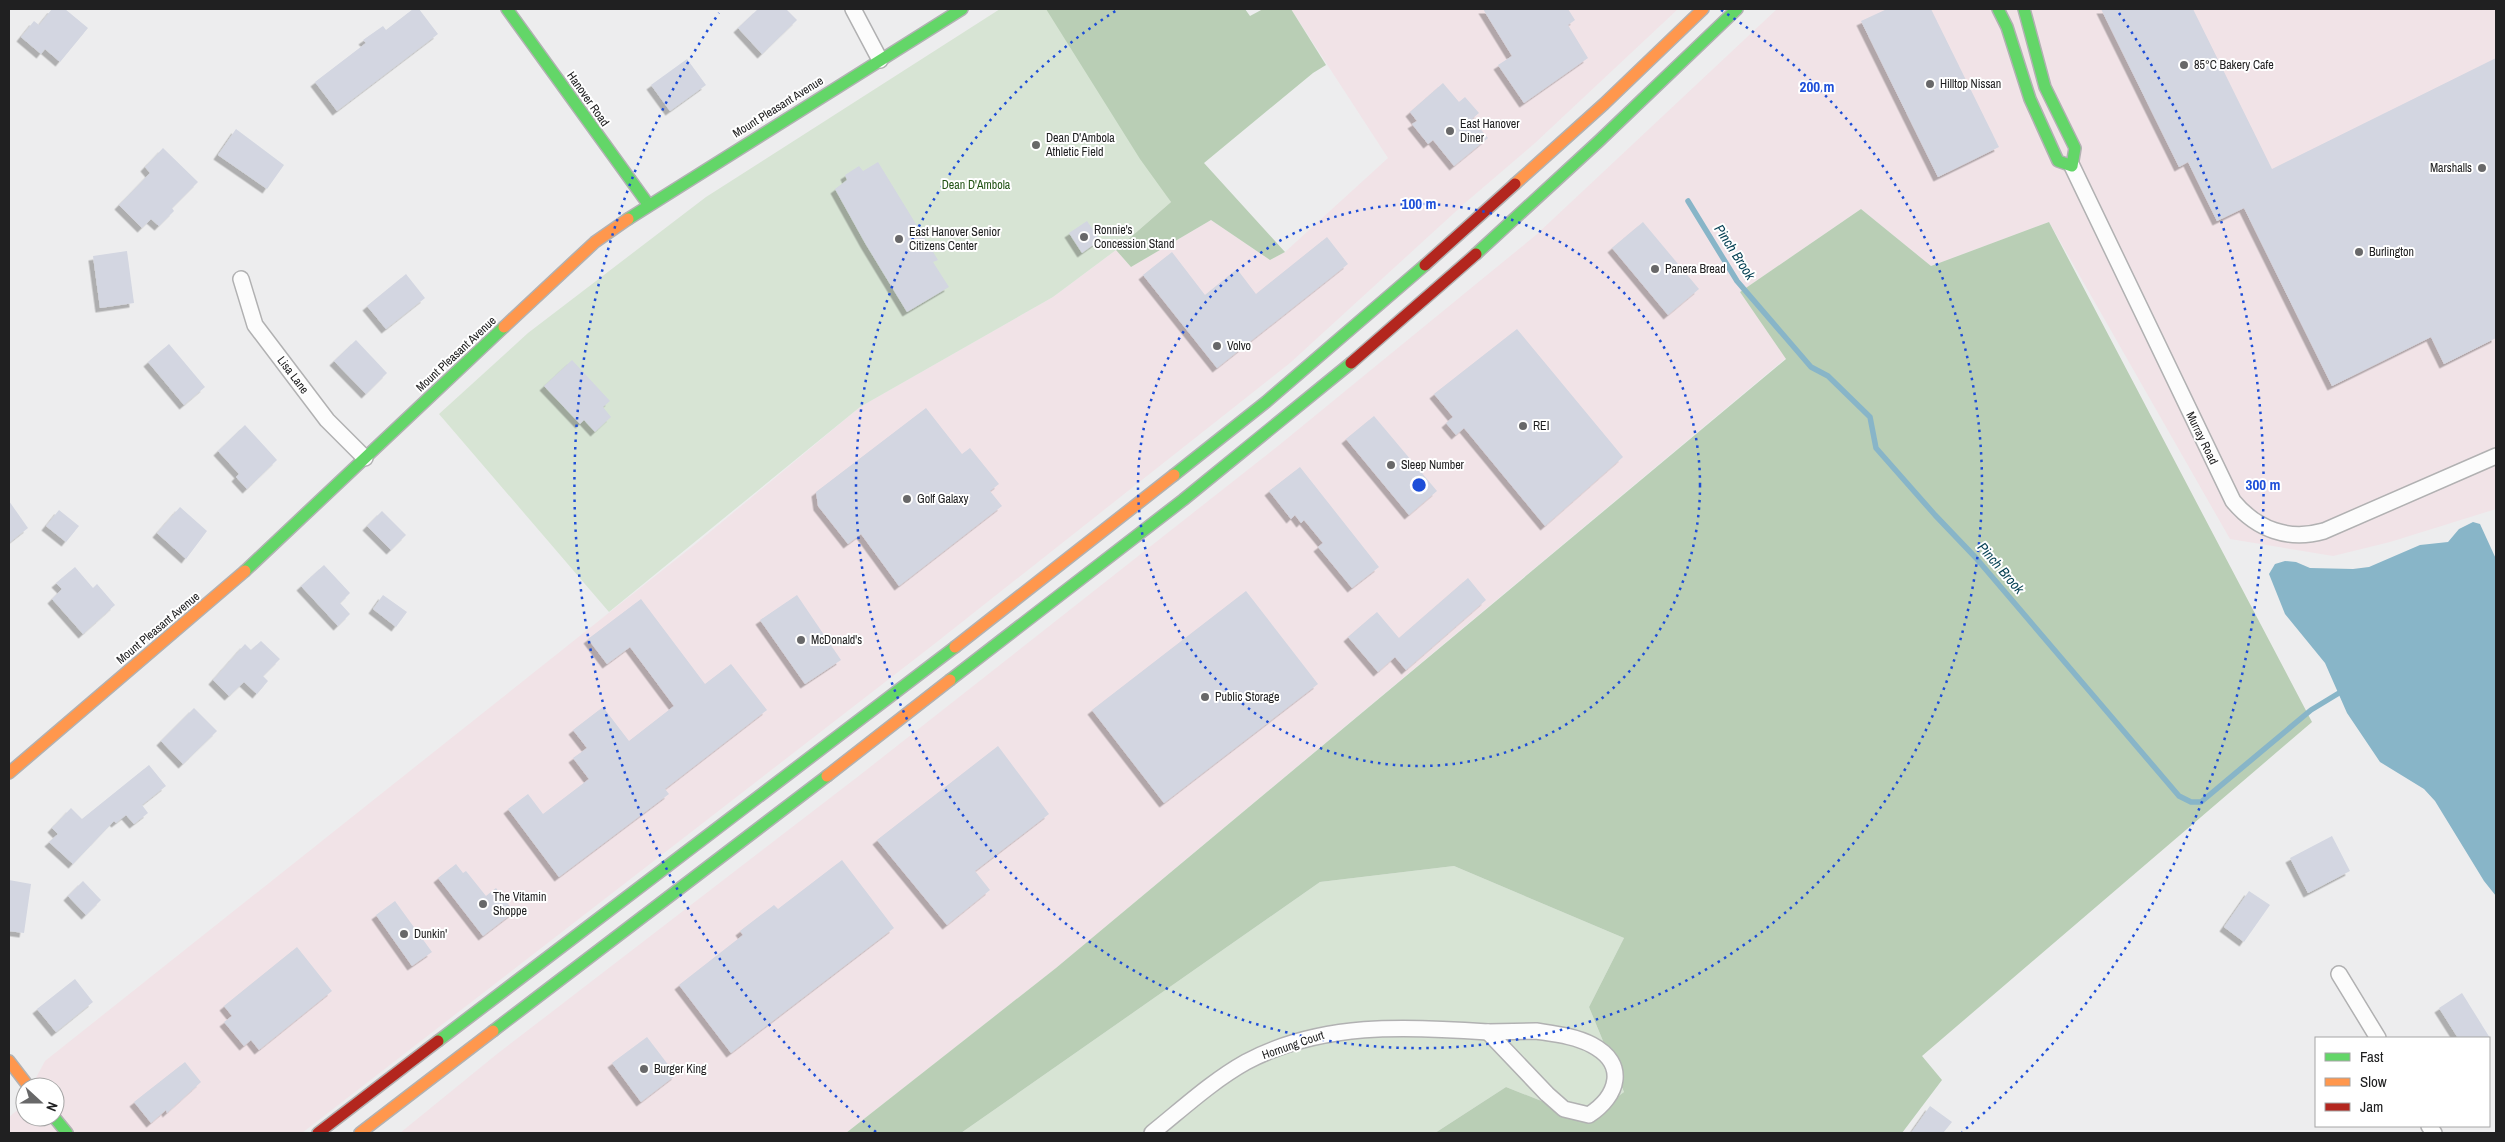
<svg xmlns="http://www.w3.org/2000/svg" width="2505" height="1142" font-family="'Archivo Narrow',sans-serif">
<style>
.commercial{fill:#f1e3e7}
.green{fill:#d7e4d4}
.forest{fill:#b9ceb5}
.water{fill:#88b5c8}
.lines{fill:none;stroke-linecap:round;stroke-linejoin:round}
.stream{stroke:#88b5c8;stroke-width:5.5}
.building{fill:#d3d6e1;filter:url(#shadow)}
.street-casing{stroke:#b1b1b2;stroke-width:18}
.fast-casing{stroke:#b1b1b2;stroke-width:14}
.slow-casing{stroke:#b1b1b2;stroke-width:14}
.jam-casing{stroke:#b1b1b2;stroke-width:14}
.street{stroke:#fcfcfc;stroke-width:15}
.fast{stroke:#63d668;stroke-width:11}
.slow{stroke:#ff974d;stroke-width:11}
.jam{stroke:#b3261e;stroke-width:11}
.ring{fill:none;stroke:#1d4ed8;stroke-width:2.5;stroke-dasharray:2.5 5}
.poi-dot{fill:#686869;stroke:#fff;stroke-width:2}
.labels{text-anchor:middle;stroke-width:4;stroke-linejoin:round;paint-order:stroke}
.poi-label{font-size:12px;fill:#202021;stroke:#fff;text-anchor:start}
.street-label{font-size:12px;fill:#202021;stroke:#fff}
.park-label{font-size:12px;fill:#225315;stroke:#fff}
.water-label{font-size:14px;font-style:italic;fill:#023e51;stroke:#fff}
.centre{fill:#1d4ed8;stroke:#fff;stroke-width:2.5}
.ring-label{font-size:15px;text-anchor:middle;font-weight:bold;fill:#1d4ed8;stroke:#fff;stroke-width:4;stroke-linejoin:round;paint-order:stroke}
</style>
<defs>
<filter id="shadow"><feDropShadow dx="-4.5" dy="4.5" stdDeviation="0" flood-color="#0004"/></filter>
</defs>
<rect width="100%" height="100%" fill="#ededee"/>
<g class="commercial">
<path d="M1291,9H1678L1535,143L1465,203L1290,363L933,645L302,1133H9V1117L20,1108L25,1099V1117H55V1087H31L45,1061L698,542L860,407L1053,297L1116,250L1131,267L1211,220L1270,260L1285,252L1388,158Z"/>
<path d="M1777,9H2496V509L2390,542L2333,556L2230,539L2049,222L1931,266L1861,209L1740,292L1786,358L1056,968L846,1133H400L497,1054L860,775L1278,446L1536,235Z"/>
</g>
<g class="green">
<path d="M1000,9H1047L1171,202L1116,250L1053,297L860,407L609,612L439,414L528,333L706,197Z"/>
<path d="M1454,866L1624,938L1589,1007L1624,1092L1587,1119L1506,1087L1435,1133H961L1320,882Z"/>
</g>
<g class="forest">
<path d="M1046,9H1245L1250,16L1263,9H1291L1326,65L1313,73L1204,163L1285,252L1270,260L1211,220L1131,267L1116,250L1171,202L1140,159Z"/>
<path d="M1861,209L1931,266L2049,222L2312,722L1922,1056L1942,1080L1902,1133H1435L1506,1087L1587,1119L1624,1092L1589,1007L1624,938L1454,866L1320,882L961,1133H846L1056,968L1786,359L1740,292Z"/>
</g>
<path class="water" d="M2473,522L2480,524L2496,559V896L2484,881L2435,801L2424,789L2380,762L2347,713L2325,663L2285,614L2269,574L2275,564L2285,561L2296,562L2310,568L2353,569L2369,567L2420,545L2448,542L2459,529Z"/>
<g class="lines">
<path class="stream" d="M1688,201L1737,281L1811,367L1828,376L1870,417L1876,448L1935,515L1976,558L2179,796L2191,802H2201L2311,710L2339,693"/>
</g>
<g class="building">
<path d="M52,9H65L88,28L60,62L45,49L41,54L21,37L34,21L39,25Z"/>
<path d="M413,9H419L438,34L337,111L315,82L366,43L363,40L383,26L386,30Z"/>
<path d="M758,9H786L797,20L762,54L738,28Z"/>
<path d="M1483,9H1568L1575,20L1568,25L1588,58L1524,103L1498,65L1512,56Z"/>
<path d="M1887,9H1931L1999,147L1938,177L1861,21Z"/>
<path d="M2101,9H2193L2272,169L2496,58V338L2444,364L2431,337L2332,386L2244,208L2217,221L2188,162L2179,167Z"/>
<path d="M687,59L706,85L670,111L651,85Z"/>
<path d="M1443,83L1459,102L1465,97L1479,113L1472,119L1488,138L1454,166L1433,140L1428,144L1412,124L1417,121L1410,112Z"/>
<path d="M236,129L284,165L267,189L218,155Z"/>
<path d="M163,148L198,182L172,208L174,211L159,226L151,219L142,228L119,205L150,173L145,167Z"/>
<path d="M878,162L938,260L933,262L949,287L907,312L865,243L835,189L847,180L845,175L859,166L863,171Z"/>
<path d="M1087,221L1100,240L1082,253L1069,233Z"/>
<path d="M1643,222L1699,289L1668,315L1612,248Z"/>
<path d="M1327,237L1348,264L1217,368L1143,275L1172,252L1205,295L1237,269L1256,294Z"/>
<path d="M127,251L134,303L100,308L93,256Z"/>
<path d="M406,274L425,298L386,329L367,306Z"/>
<path d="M1517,329L1623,457L1545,526L1464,428L1456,435L1446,423L1453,417L1434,394Z"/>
<path d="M356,340L387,373L366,394L334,361Z"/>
<path d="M169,344L205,387L184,405L148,362Z"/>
<path d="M572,360L610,401L603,407L611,417L595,432L584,420L580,424L544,386Z"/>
<path d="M926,408L962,454L970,448L999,484L990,491L1002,506L899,586L861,534L848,544L818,506L816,492Z"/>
<path d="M1374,416L1437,491L1409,515L1346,439Z"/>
<path d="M245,425L277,460L247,489L236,477L239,474L218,451Z"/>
<path d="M1300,467L1379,567L1352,588L1318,547L1323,543L1304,520L1301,523L1295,515L1291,519L1269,491Z"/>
<path d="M9,501L28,528L9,543Z"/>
<path d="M180,507L207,531L186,559L157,533Z"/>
<path d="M59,510L79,526L66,542L46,526Z"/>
<path d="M382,511L406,535L391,550L367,526Z"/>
<path d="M324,565L350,593L340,603L350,614L338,626L301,586Z"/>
<path d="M75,567L93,588L97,584L115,605L83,634L52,599L62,589L56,583Z"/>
<path d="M1468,578L1486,600L1406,670L1395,657L1378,672L1348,637L1377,612L1399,638Z"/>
<path d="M1246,591L1318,684L1164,803L1092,710Z"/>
<path d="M383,595L407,612L396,627L373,609Z"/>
<path d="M797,595L841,660L805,684L760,620Z"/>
<path d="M641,599L705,684L731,664L767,710L665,789L669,794L559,877L508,809L528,794L543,814L589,779L573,758L587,748L573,730L603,707L629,741L674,706L630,647L607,664L588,639Z"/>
<path d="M261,641L280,659L263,676L268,681L257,694L244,682L229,696L213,680L245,644L251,650Z"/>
<path d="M194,708L217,731L183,764L161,741Z"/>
<path d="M998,746L1049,814L975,871L990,890L947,925L877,840Z"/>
<path d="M149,765L166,786L142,805L148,813L134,824L126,815L116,823L114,821L73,864L49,842L58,834L52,828L71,808L82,819Z"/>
<path d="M2332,836L2350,871L2308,893L2290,858Z"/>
<path d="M842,860L894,928L731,1053L679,985L743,935L740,931L774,905L778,909Z"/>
<path d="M456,864L463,873L466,871L486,896L496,888L514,912L483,936L438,878Z"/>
<path d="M9,880L31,884L24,933L9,931Z"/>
<path d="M83,881L101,900L86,915L68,896Z"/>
<path d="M2249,891L2270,905L2244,942L2224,927Z"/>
<path d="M395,901L432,952L412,966L376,915Z"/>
<path d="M297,947L332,991L259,1050L251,1040L244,1046L224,1022L232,1016L224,1006Z"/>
<path d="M75,979L93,1002L56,1032L37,1009Z"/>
<path d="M2462,993L2490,1038H2458L2439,1008Z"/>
<path d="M647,1037L676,1075L641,1102L612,1063Z"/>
<path d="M185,1062L201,1082L167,1113L166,1110L151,1123L134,1102Z"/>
<path d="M1930,1106L1952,1122L1943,1133H1911Z"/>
</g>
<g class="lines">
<defs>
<g id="street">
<path d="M853,9L880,60"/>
<path d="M2072,166L2233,501C2257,530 2289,541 2324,531L2496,456"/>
<path d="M241,279L255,325L327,420L365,458"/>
<path d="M2339,974L2378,1038"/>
<path d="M1536,1031C1555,1034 1575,1036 1592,1045C1628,1064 1618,1096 1589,1115L1564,1109L1547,1094L1488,1032Z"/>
<path d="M2429,1126L2434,1133"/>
<path d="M1152,1133C1182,1109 1212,1081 1246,1062C1321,1022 1406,1026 1488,1032"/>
</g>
<g id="fast">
<path d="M507,9L648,204"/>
<path d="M1998,9L2007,27L2030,99L2058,161L2072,166L2075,148L2045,87L2024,9"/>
<path d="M628,219L962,9"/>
<path d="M1476,254L1599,141L1737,9"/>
<path d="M1174,475L1266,402L1425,265"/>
<path d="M245,571L504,327"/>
<path d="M950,680L1183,500L1351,363"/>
<path d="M493,1031L827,776"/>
<path d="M438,1041L955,647"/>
<path d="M54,1117L67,1133"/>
</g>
<g id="slow">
<path d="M1515,184L1604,104L1703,9"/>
<path d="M504,327L595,242L628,219"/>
<path d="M955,647L1174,475"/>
<path d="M9,773L245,571"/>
<path d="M827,776L950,680"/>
<path d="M9,1061L29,1087"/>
<path d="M360,1133L493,1031"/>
</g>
<g id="jam">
<path d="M1425,265L1515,184"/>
<path d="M1351,363L1476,254"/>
<path d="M318,1133L438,1041"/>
</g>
</defs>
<use href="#street" class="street-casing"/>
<use href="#fast" class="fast-casing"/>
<use href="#slow" class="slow-casing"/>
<use href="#jam" class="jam-casing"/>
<use href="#street" class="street"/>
<use href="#fast" class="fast"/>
<use href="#slow" class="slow"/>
<use href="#jam" class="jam"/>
</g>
<g class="ring">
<circle cx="1419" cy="485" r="281"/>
<path d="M1721 10A563 563 0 1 1 1117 10"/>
<path d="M876 1132A844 844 0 0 1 719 13M2119 13A844 844 0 0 1 1962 1132"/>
</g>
<g class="poi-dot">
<circle cx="2184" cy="65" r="5"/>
<circle cx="1930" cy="84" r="5"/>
<circle cx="1450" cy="131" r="5"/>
<circle cx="1036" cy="145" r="5"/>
<circle cx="2482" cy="168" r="5"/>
<circle cx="1084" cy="237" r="5"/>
<circle cx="899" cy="239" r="5"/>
<circle cx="2359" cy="252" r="5"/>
<circle cx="1655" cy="269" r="5"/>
<circle cx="1217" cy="346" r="5"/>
<circle cx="1523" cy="426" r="5"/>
<circle cx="1391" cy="465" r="5"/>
<circle cx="907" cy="499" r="5"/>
<circle cx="801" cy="640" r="5"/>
<circle cx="1205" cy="697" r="5"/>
<circle cx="483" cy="904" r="5"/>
<circle cx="404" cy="934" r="5"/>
<circle cx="644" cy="1069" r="5"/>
</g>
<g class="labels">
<g class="poi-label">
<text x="2194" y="69">85°C Bakery Cafe</text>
<text x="1940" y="88">Hilltop Nissan</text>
<text x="1460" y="128">East Hanover<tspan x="1460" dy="14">Diner</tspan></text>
<text x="1046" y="142">Dean D'Ambola<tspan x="1046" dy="14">Athletic Field</tspan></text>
<text x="2472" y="172" text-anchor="end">Marshalls</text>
<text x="1094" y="234">Ronnie's<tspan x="1094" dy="14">Concession Stand</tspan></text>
<text x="909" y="236">East Hanover Senior<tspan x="909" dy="14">Citizens Center</tspan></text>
<text x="2369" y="256">Burlington</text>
<text x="1665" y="273">Panera Bread</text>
<text x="1227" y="350">Volvo</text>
<text x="1533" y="430">REI</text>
<text x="1401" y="469">Sleep Number</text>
<text x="917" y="503">Golf Galaxy</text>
<text x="811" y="644">McDonald's</text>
<text x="1215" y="701">Public Storage</text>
<text x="493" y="901">The Vitamin<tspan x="493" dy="14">Shoppe</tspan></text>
<text x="414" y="938">Dunkin'</text>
<text x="654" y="1073">Burger King</text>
</g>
<g class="street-label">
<text transform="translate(588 99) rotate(55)" y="4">Hanover Road</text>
<text transform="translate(778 107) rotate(-32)" y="4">Mount Pleasant Avenue</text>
<text transform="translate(456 354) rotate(-43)" y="4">Mount Pleasant Avenue</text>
<text transform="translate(293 375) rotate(53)" y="4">Lisa Lane</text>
<text transform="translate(2202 438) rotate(64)" y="4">Murray Road</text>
<text transform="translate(158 628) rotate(-40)" y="4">Mount Pleasant Avenue</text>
<text transform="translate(1293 1045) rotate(-19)" y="4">Hornung Court</text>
</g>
<g class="park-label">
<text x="976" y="189">Dean D'Ambola</text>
</g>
<g class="water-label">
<text transform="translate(1735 252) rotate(57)" y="5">Pinch Brook</text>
<text transform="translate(2001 568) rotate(49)" y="5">Pinch Brook</text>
</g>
</g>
<circle cx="1419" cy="485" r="8" class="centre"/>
<g class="ring-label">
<text x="1817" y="92">200 m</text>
<text x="1419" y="209">100 m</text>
<text x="2263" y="490">300 m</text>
</g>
<rect width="2505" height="1142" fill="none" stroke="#202021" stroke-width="20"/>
<rect x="2315" y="1037" width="175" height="90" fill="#ffffff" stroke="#a6a6a6"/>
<rect x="2325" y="1053" width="25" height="8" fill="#63d668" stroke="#a6a6a6"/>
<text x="2360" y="1062" font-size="15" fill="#202021">Fast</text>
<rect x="2325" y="1078" width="25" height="8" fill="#ff974d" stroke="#a6a6a6"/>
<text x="2360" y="1087" font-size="15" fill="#202021">Slow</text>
<rect x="2325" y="1103" width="25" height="8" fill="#b3261e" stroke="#a6a6a6"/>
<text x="2360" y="1112" font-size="15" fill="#202021">Jam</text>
<g transform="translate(40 1102) rotate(111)"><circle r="24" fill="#ffffff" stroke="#a6a6a6"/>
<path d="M0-4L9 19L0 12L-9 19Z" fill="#686869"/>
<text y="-8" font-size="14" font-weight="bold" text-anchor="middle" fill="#202021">N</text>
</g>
</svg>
